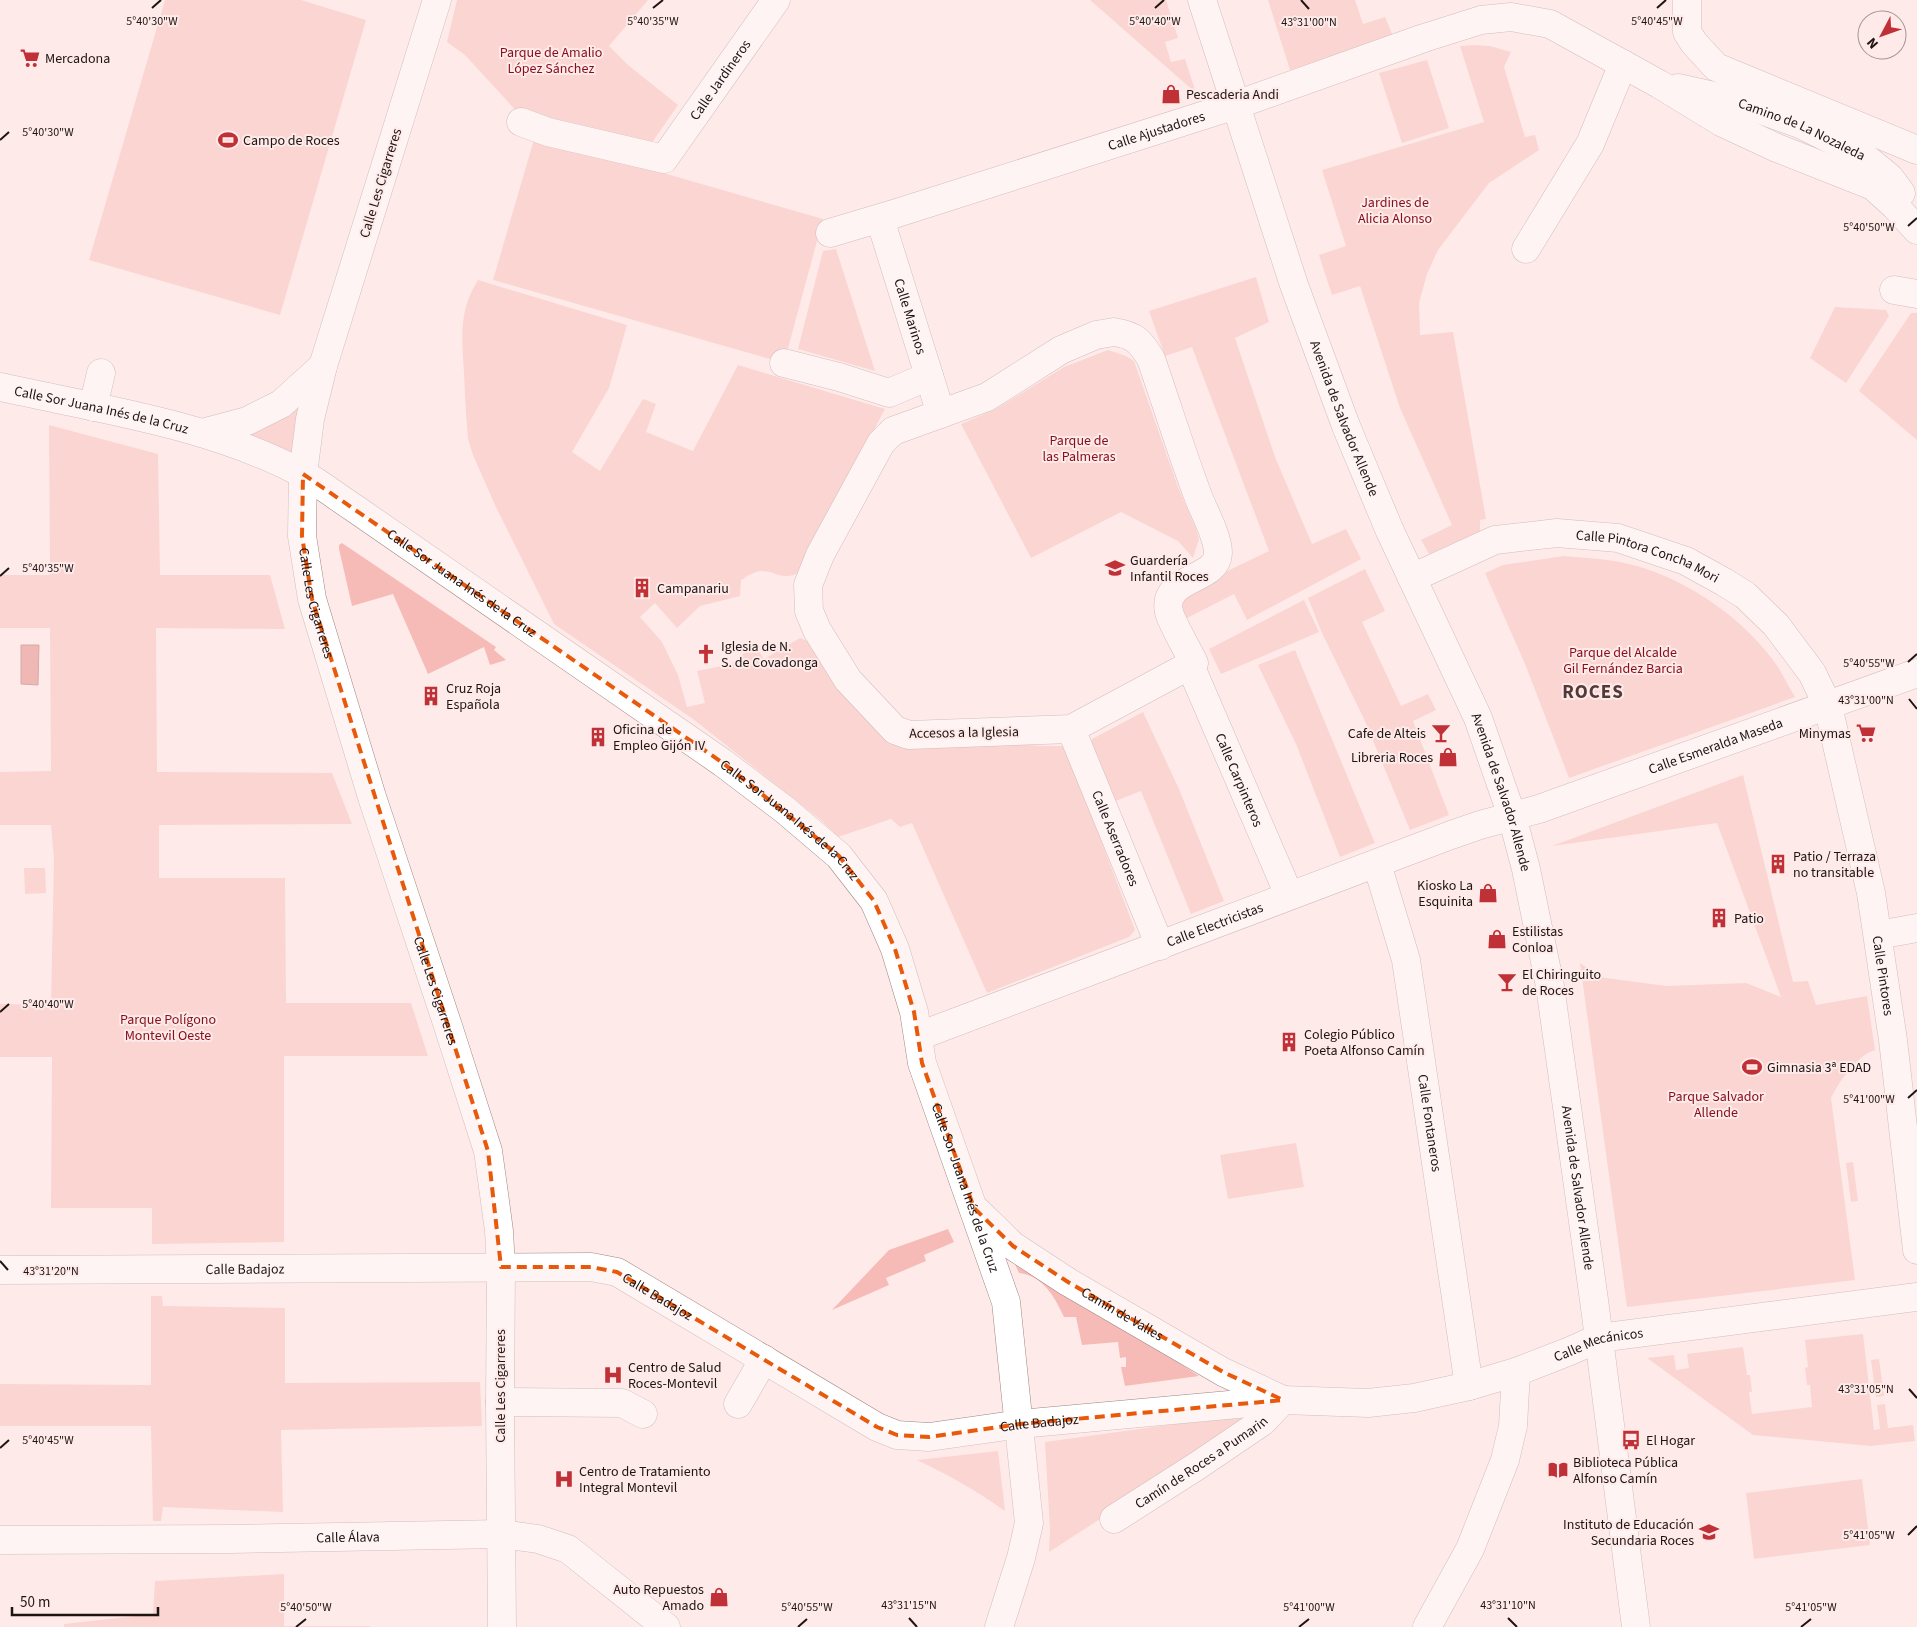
<svg xmlns="http://www.w3.org/2000/svg" width="1917" height="1627" font-family="'Source Sans 3',sans-serif">
<style>
.green{fill:#f6bbb7}
.water{fill:#de7b76;stroke:#a45c58}
.lines{fill:none;stroke-linecap:round;stroke-linejoin:round}
.minor-casing{stroke:#a18583;stroke-width:29}
.minor{stroke:#fff;stroke-width:28}
.marked{fill:none;stroke:#e8590c;stroke-width:4;stroke-dasharray:10 6;stroke-linejoin:round}
.ticks{fill:none;stroke:#1e1413;stroke-width:2}
.labels{text-anchor:middle;stroke-width:4;stroke-linejoin:round;paint-order:stroke}
.park-label{font-size:14px;fill:#880d1b;stroke:#feebe9}
.poi-label{font-size:14px;fill:#1e1413;stroke:#feebe9;text-anchor:start}
.street-label{font-size:14px;fill:#1e1413;stroke:#feebe9}
.district-label{font-size:19px;font-weight:bold;letter-spacing:1px;fill:#533a39;stroke:#feebe9}
.ticks-label{font-size:12px;text-anchor:middle;fill:#1e1413;stroke:#feebe9;stroke-width:4;stroke-linejoin:round;paint-order:stroke}
</style>
<rect width="100%" height="100%" fill="#feebe9"/>
<g class="green">
<path d="M165,0H301L366,20L280,315L89,260Z"/>
<path d="M457,0H648L609,46L628,65L678,105L651,144L520,115L465,55L447,42Z"/>
<path d="M1090,0H1166L1178,38L1165,42L1171,62L1185,59L1196,93Z"/>
<path d="M1268,0H1355L1363,24L1385,17L1393,36L1290,70Z"/>
<path d="M1474,45L1490,46L1511,52L1504,67L1525,137L1535,135L1539,150L1489,183L1438,250L1427,274L1419,303L1420,335L1453,332L1486,519L1480,520V531L1429,554L1421,540L1452,525L1400,408L1360,286L1332,295L1319,255L1346,246L1322,170L1484,122L1460,46Z"/>
<path d="M1427,60L1449,128L1402,143L1379,73Z"/>
<path d="M535,136L823,219L784,363L493,280Z"/>
<path d="M836,249L875,371L798,349L823,251Z"/>
<path d="M1256,277L1269,322L1235,338L1275,457L1312,544L1346,529L1361,559L1247,620L1234,594L1183,620C1179,604 1182,600 1192,588L1269,551L1192,347L1165,356L1149,311Z"/>
<path d="M478,280L627,325L609,388L572,452L600,471L643,399L656,404L646,432L693,451L738,365L885,409L798,573C782,581 778,572 763,571C756,570 747,576 741,580L740,596L700,606L677,628L655,603L640,617L662,642L678,675L687,707L705,703L697,671L732,664L754,644L764,659L800,638L808,641L881,731L1041,746H1065L1135,930L1129,937L987,993L912,823L900,827L891,819L838,837L822,821L693,719L554,624L495,505L473,455L468,439C466,417 465,395 464,373C462,337 458,312 478,280Z"/>
<path d="M1835,307L1886,310L1889,316L1846,383L1810,358Z"/>
<path d="M1911,313H1917V440L1859,391Z"/>
<path d="M1108,350L1126,356L1134,361L1178,487L1196,529L1199,539L1193,558L1178,541L1121,512L1031,558L961,424L996,409L1064,367Z"/>
<path d="M306,389L293,458L262,444L238,427Z"/>
<path d="M49,425L158,454L160,575H270L285,629L156,628L157,772L332,773L352,824L159,825V878H285L286,1003H411L428,1056H284V1242L152,1244V1208H51L52,1057H0V1004L51,1005L54,860L51,825H0V772L51,771L50,628H0V575H50Z"/>
<path d="M342,543L496,647L494,650L506,660L490,665L484,647L428,674L393,594L352,606L339,549V545Z"/>
<path d="M1564,556C1588,558 1610,559 1633,565C1689,580 1745,619 1778,667C1784,677 1789,687 1795,697L1569,778L1525,664L1485,573L1503,565Z"/>
<path d="M1365,569L1385,611L1362,622L1401,706L1428,694L1436,710L1413,721L1449,815L1410,830L1364,719L1322,633L1308,598Z"/>
<path d="M1304,600L1319,632L1221,674L1209,649Z"/>
<path d="M1295,650L1375,843L1340,857L1296,744L1258,665Z"/>
<path d="M1143,712L1179,789L1224,901L1191,914L1141,791L1113,802L1091,743L1092,739Z"/>
<path d="M1743,775L1793,982L1808,981L1816,1005L1867,996L1875,1050C1857,1055 1839,1082 1831,1098L1855,1280L1627,1307L1580,963L1599,977L1666,986L1746,983L1781,997L1717,823L1552,846Z"/>
<path d="M24,868H45L46,893L25,894Z"/>
<path d="M1296,1143L1304,1187L1228,1199L1220,1155Z"/>
<path d="M1853,1162L1858,1201L1851,1202L1846,1163Z"/>
<path d="M948,1229L954,1242L924,1255L926,1261L886,1278L889,1285L832,1310L889,1250Z"/>
<path d="M1012,1258L1124,1327L1199,1376L1125,1386L1121,1367H1126V1357L1120,1358L1118,1342L1082,1345L1076,1317H1064C1055,1298 1044,1276 1019,1273Z"/>
<path d="M151,1296H162L163,1306L285,1308V1383L480,1382L482,1426L281,1430L283,1512L163,1507L161,1521H153L151,1426H0V1384L151,1385Z"/>
<path d="M1863,1334L1874,1430L1880,1429L1877,1405L1885,1404L1888,1428L1913,1425L1915,1441L1871,1446L1753,1435L1647,1358L1674,1355L1676,1370L1689,1368L1687,1354L1743,1347L1747,1375H1750L1752,1392H1749L1752,1414L1812,1407L1810,1385H1807L1805,1368L1808,1367L1805,1340Z"/>
<path d="M1879,1359L1884,1396L1876,1397L1871,1360Z"/>
<path d="M1248,1414L1249,1417L1128,1501L1049,1552L1050,1529L1045,1442Z"/>
<path d="M998,1451L1005,1511C977,1491 949,1475 917,1460Z"/>
<path d="M1862,1479L1870,1545L1754,1559L1746,1493Z"/>
<path d="M284,1574V1626H370V1627H64V1624L153,1614L155,1581Z"/>
</g>
<path class="water" d="M21,645H39L38,685L21,684Z"/>
<g class="lines">
<defs>
<g id="minor">
<path id="s1" d="M437,0L323,366L310,419L303,474L302,536L312,599L372,797L448,1026L488,1151L494,1194L499,1231L501,1267L500,1405L502,1627"/>
<path id="s2" d="M1202,0L1294,285L1346,426L1389,529L1478,718L1512,816L1526,869L1550,986L1594,1300L1636,1627"/>
<path d="M1687,0V32L1694,43L1716,67L1917,150"/>
<path id="s3" d="M1678,88L1736,101L1800,124L1862,155L1889,177L1901,193"/>
<path id="s4" d="M521,122L548,132L664,159L776,0"/>
<path id="s5" d="M880,219L941,414"/>
<path id="s6" d="M830,233L897,213L1236,105L1424,38L1481,20L1511,17L1550,24L1659,84L1721,122L1777,148L1873,186L1895,206L1917,230"/>
<path d="M1526,249L1590,144L1623,64"/>
<path d="M1894,290L1917,294"/>
<path d="M1114,332C1135,335 1141,342 1151,359C1167,405 1181,451 1198,496C1204,512 1218,536 1218,553C1218,581 1161,576 1169,612C1172,624 1188,650 1194,663L1071,729L909,735L895,730L848,680L817,630L809,611L808,585L820,555L881,443L893,431L987,397L1061,350L1096,335Z"/>
<path d="M784,363L839,377L889,393L929,376"/>
<path id="s7" d="M0,387C100,409 213,425 303,474C321,484 337,497 354,508L723,763L785,810L839,856L874,901L895,949L914,1012L922,1063L1006,1302L1029,1523L1021,1558L999,1627"/>
<path d="M93,407L101,373"/>
<path d="M202,433L247,421L281,404L323,366"/>
<path id="s8" d="M1412,578L1495,540L1557,533L1618,538L1686,561L1724,582L1745,595L1776,625L1812,673L1828,706L1871,893L1893,1040L1917,1250"/>
<path id="s9" d="M1190,665L1289,895"/>
<path id="s10" d="M1071,729L1160,946"/>
<path id="s11" d="M1377,864L1406,960L1469,1386"/>
<path d="M1878,935L1917,928"/>
<path id="s12" d="M919,1036L1451,835L1480,825L1539,809L1917,673"/>
<path id="s13" d="M977,1211L1013,1246L1068,1282L1223,1372L1281,1399"/>
<path id="s14" d="M0,1270L591,1267L617,1272L877,1427L897,1435L929,1437L1020,1424L1283,1400L1368,1403L1414,1398L1469,1386L1516,1372L1570,1351L1599,1338L1917,1297"/>
<path d="M500,1402L622,1403L643,1414"/>
<path d="M738,1404L764,1359"/>
<path id="s15" d="M1114,1519L1197,1466L1262,1422L1283,1400"/>
<path id="s16" d="M0,1540L231,1539L502,1534L538,1539L568,1549L666,1627"/>
<path d="M1427,1627L1470,1549L1505,1460L1513,1426L1516,1372"/>
</g>
</defs>
<use href="#minor" class="minor-casing"/>
<use href="#minor" class="minor"/>
</g>
<path d="M0 0H1917V1627H0ZM303,474L723,763L839,856L874,901L895,949L914,1012L922,1063L974,1208L1013,1246L1068,1282L1223,1372L1283,1400L1020,1424L929,1437L897,1435L877,1427L617,1272L591,1267H501L488,1151L312,599L302,536Z" fill="#feebe9" fill-opacity=".55" fill-rule="evenodd"/>
<path class="marked" d="M303,474L723,763L839,856L874,901L895,949L914,1012L922,1063L974,1208L1013,1246L1068,1282L1223,1372L1283,1400L1020,1424L929,1437L897,1435L877,1427L617,1272L591,1267H501L488,1151L312,599L302,536Z"/>
<path class="ticks" d="M1301,0L1309,9M152,8L161,0M653,8L663,0M1155,8L1164,0M1657,8L1666,0M0,140L9,132M1908,226L1917,218M0,576L9,568M1908,662L1917,654M1909,699L1917,709M0,1012L9,1004M1908,1098L1917,1090M0,1261L8,1270M1909,1389L1917,1398M0,1448L9,1440M1908,1535L1917,1526M909,1618L917,1627M1508,1618L1517,1627M296,1627L306,1619M798,1627L807,1619M1299,1627L1309,1619M1801,1627L1811,1619"/>
<defs>
<symbol id="supermarket-bare" viewBox="-9 -9 18 18"><path d="M-6-5.5h2.5l.6 2H6L4.5 2H-2.5L-4.4-4H-6ZM-1.5 3.2a1.3 1.3 0 1 0 .1 0ZM3 3.2a1.3 1.3 0 1 0 .1 0Z" fill="#c03037" stroke="#feebe9" stroke-width="2.5" paint-order="stroke"/></symbol>
<symbol id="shop-bare" viewBox="-9 -9 18 18"><path d="M-5-2.5h2.3a2.7 3.5 0 0 1 5.4 0H5L5.5 6h-11ZM-1.5-2.5h3a1.5 2.3 0 0 0-3 0Z" fill="#c03037" stroke="#feebe9" stroke-width="2.5" paint-order="stroke"/></symbol>
<symbol id="stadium-bare" viewBox="-9 -9 18 18"><path d="M0-5a6.5 5 0 1 0 0 10a6.5 5 0 1 0 0-10ZM-3.5-1.8h7v3.6h-7Z" fill="#c03037" stroke="#feebe9" stroke-width="2.5" paint-order="stroke"/></symbol>
<symbol id="school-bare" viewBox="-9 -9 18 18"><path d="M0-5L7-2L0 1L-7-2ZM-4 1L0 2.5L4 1V4Q0 6-4 4Z" fill="#c03037" stroke="#feebe9" stroke-width="2.5" paint-order="stroke"/></symbol>
<symbol id="building-bare" viewBox="-9 -9 18 18"><path d="M-4-6H4V6H1V3H-1V6H-4ZM-2.5-4.3h1.7v1.8h-1.7ZM.8-4.3h1.7v1.8H.8ZM-2.5-1h1.7V.8h-1.7ZM.8-1h1.7V.8H.8Z" fill="#c03037" stroke="#feebe9" stroke-width="2.5" paint-order="stroke"/></symbol>
<symbol id="church-bare" viewBox="-9 -9 18 18"><path d="M-1.2-6h2.4v3.5h3.3v2.4h-3.3V6h-2.4V-.1h-3.3v-2.4h3.3Z" fill="#c03037" stroke="#feebe9" stroke-width="2.5" paint-order="stroke"/></symbol>
<symbol id="bar-bare" viewBox="-9 -9 18 18"><path d="M-6-5H6L.8 .8V4.5H3.5V6h-7V4.5H-.8V.8Z" fill="#c03037" stroke="#feebe9" stroke-width="2.5" paint-order="stroke"/></symbol>
<symbol id="hospital-bare" viewBox="-9 -9 18 18"><path d="M-5-5h3v3.5h4V-5h3V5h-3V1.5h-4V5h-3Z" fill="#c03037" stroke="#feebe9" stroke-width="2.5" paint-order="stroke"/></symbol>
<symbol id="bus-bare" viewBox="-9 -9 18 18"><path d="M-5-6H5V4H4V6H2V4H-2V6H-4V4H-5ZM-3.5-4V0h7V-4ZM-3.5 1.2v1.5H-2V1.2ZM2 1.2v1.5H3.5V1.2Z" fill="#c03037" stroke="#feebe9" stroke-width="2.5" paint-order="stroke"/></symbol>
<symbol id="library-bare" viewBox="-9 -9 18 18"><path d="M-6-4Q-3-5.5-.7-3.5V5Q-3 3-6 4ZM6-4Q3-5.5 .7-3.5V5Q3 3 6 4Z" fill="#c03037" stroke="#feebe9" stroke-width="2.5" paint-order="stroke"/></symbol>
</defs>
<g fill-rule="evenodd">
<use href="#supermarket-bare" x="16" y="44" width="28" height="28"/>
<use href="#shop-bare" x="1157" y="80" width="28" height="28"/>
<use href="#stadium-bare" x="214" y="126" width="28" height="28"/>
<use href="#school-bare" x="1101" y="554" width="28" height="28"/>
<use href="#building-bare" x="628" y="574" width="28" height="28"/>
<use href="#church-bare" x="692" y="640" width="28" height="28"/>
<use href="#building-bare" x="417" y="682" width="28" height="28"/>
<use href="#bar-bare" x="1427" y="719" width="28" height="28"/>
<use href="#supermarket-bare" x="1852" y="719" width="28" height="28"/>
<use href="#building-bare" x="584" y="723" width="28" height="28"/>
<use href="#shop-bare" x="1434" y="743" width="28" height="28"/>
<use href="#building-bare" x="1764" y="850" width="28" height="28"/>
<use href="#shop-bare" x="1474" y="879" width="28" height="28"/>
<use href="#building-bare" x="1705" y="904" width="28" height="28"/>
<use href="#shop-bare" x="1483" y="925" width="28" height="28"/>
<use href="#bar-bare" x="1493" y="968" width="28" height="28"/>
<use href="#building-bare" x="1275" y="1028" width="28" height="28"/>
<use href="#stadium-bare" x="1738" y="1053" width="28" height="28"/>
<use href="#hospital-bare" x="599" y="1361" width="28" height="28"/>
<use href="#bus-bare" x="1617" y="1426" width="28" height="28"/>
<use href="#library-bare" x="1544" y="1456" width="28" height="28"/>
<use href="#hospital-bare" x="550" y="1465" width="28" height="28"/>
<use href="#school-bare" x="1695" y="1518" width="28" height="28"/>
<use href="#shop-bare" x="705" y="1583" width="28" height="28"/>
</g>
<g class="labels">
<g class="park-label">
<text x="551" y="57">Parque de Amalio<tspan x="551" dy="16">López Sánchez</tspan></text>
<text x="1395" y="207">Jardines de<tspan x="1395" dy="16">Alicia Alonso</tspan></text>
<text x="1079" y="445">Parque de<tspan x="1079" dy="16">las Palmeras</tspan></text>
<text x="1623" y="657">Parque del Alcalde<tspan x="1623" dy="16">Gil Fernández Barcia</tspan></text>
<text x="168" y="1024">Parque Polígono<tspan x="168" dy="16">Montevil Oeste</tspan></text>
<text x="1716" y="1101">Parque Salvador<tspan x="1716" dy="16">Allende</tspan></text>
</g>
<g class="poi-label">
<text x="45" y="63">Mercadona</text>
<text x="1186" y="99">Pescaderia Andi</text>
<text x="243" y="145">Campo de Roces</text>
<text x="1130" y="565">Guardería<tspan x="1130" dy="16">Infantil Roces</tspan></text>
<text x="657" y="593">Campanariu</text>
<text x="721" y="651">Iglesia de N.<tspan x="721" dy="16">S. de Covadonga</tspan></text>
<text x="446" y="693">Cruz Roja<tspan x="446" dy="16">Española</tspan></text>
<text x="613" y="734">Oficina de<tspan x="613" dy="16">Empleo Gijón IV</tspan></text>
<text x="1426" y="738" text-anchor="end">Cafe de Alteis</text>
<text x="1851" y="738" text-anchor="end">Minymas</text>
<text x="1433" y="762" text-anchor="end">Libreria Roces</text>
<text x="1793" y="861">Patio / Terraza<tspan x="1793" dy="16">no transitable</tspan></text>
<text x="1473" y="890" text-anchor="end">Kiosko La<tspan x="1473" dy="16">Esquinita</tspan></text>
<text x="1734" y="923">Patio</text>
<text x="1512" y="936">Estilistas<tspan x="1512" dy="16">Conloa</tspan></text>
<text x="1522" y="979">El Chiringuito<tspan x="1522" dy="16">de Roces</tspan></text>
<text x="1304" y="1039">Colegio Público<tspan x="1304" dy="16">Poeta Alfonso Camín</tspan></text>
<text x="1767" y="1072">Gimnasia 3ª EDAD</text>
<text x="628" y="1372">Centro de Salud<tspan x="628" dy="16">Roces-Montevil</tspan></text>
<text x="1646" y="1445">El Hogar</text>
<text x="1573" y="1467">Biblioteca Pública<tspan x="1573" dy="16">Alfonso Camín</tspan></text>
<text x="579" y="1476">Centro de Tratamiento<tspan x="579" dy="16">Integral Montevil</tspan></text>
<text x="1694" y="1529" text-anchor="end">Instituto de Educación<tspan x="1694" dy="16">Secundaria Roces</tspan></text>
<text x="704" y="1594" text-anchor="end">Auto Repuestos<tspan x="704" dy="16">Amado</tspan></text>
</g>
<g class="street-label">
<text dy="5" stroke="none"><textPath href="#s4" startOffset="245">Calle Jardineros</textPath></text>
<text dy="5" stroke="none"><textPath href="#s6" startOffset="342">Calle Ajustadores</textPath></text>
<text dy="5" stroke="none"><textPath href="#s3" startOffset="131">Camino de La Nozaleda</textPath></text>
<text transform="translate(380 183) rotate(-73)" y="5">Calle Les Cigarreres</text>
<text dy="5" stroke="none"><textPath href="#s5" startOffset="102">Calle Marinos</textPath></text>
<text dy="5" stroke="none"><textPath href="#s7" startOffset="104">Calle Sor Juana Inés de la Cruz</textPath></text>
<text dy="5" stroke="none"><textPath href="#s2" startOffset="442">Avenida de Salvador Allende</textPath></text>
<text dy="5" stroke="none"><textPath href="#s8" startOffset="248">Calle Pintora Concha Mori</textPath></text>
<text dy="5" stroke="none"><textPath href="#s7" startOffset="509">Calle Sor Juana Inés de la Cruz</textPath></text>
<text dy="5" stroke="none"><textPath href="#s1" startOffset="624">Calle Les Cigarreres</textPath></text>
<text transform="translate(964 732) rotate(-1)" y="5">Accesos a la Iglesia</text>
<text dy="5" stroke="none"><textPath href="#s12" startOffset="848">Calle Esmeralda Maseda</textPath></text>
<text dy="5" stroke="none"><textPath href="#s9" startOffset="125">Calle Carpinteros</textPath></text>
<text dy="5" stroke="none"><textPath href="#s2" startOffset="848">Avenida de Salvador Allende</textPath></text>
<text dy="5" stroke="none"><textPath href="#s7" startOffset="914">Calle Sor Juana Inés de la Cruz</textPath></text>
<text dy="5" stroke="none"><textPath href="#s10" startOffset="118">Calle Aserradores</textPath></text>
<text dy="5" stroke="none"><textPath href="#s12" startOffset="316">Calle Electricistas</textPath></text>
<text dy="5" stroke="none"><textPath href="#s8" startOffset="770">Calle Pintores</textPath></text>
<text dy="5" stroke="none"><textPath href="#s1" startOffset="1030">Calle Les Cigarreres</textPath></text>
<text dy="5" stroke="none"><textPath href="#s11" startOffset="265">Calle Fontaneros</textPath></text>
<text dy="5" stroke="none"><textPath href="#s7" startOffset="1334">Calle Sor Juana Inés de la Cruz</textPath></text>
<text dy="5" stroke="none"><textPath href="#s2" startOffset="1252">Avenida de Salvador Allende</textPath></text>
<text dy="5" stroke="none"><textPath href="#s14" startOffset="245">Calle Badajoz</textPath></text>
<text dy="5" stroke="none"><textPath href="#s14" startOffset="665">Calle Badajoz</textPath></text>
<text dy="5" stroke="none"><textPath href="#s13" startOffset="179">Camín de Valles</textPath></text>
<text dy="5" stroke="none"><textPath href="#s14" startOffset="1654">Calle Mecánicos</textPath></text>
<text transform="translate(500 1386) rotate(-90)" y="5">Calle Les Cigarreres</text>
<text dy="5" stroke="none"><textPath href="#s14" startOffset="1085">Calle Badajoz</textPath></text>
<text dy="5" stroke="none"><textPath href="#s15" startOffset="104">Camín de Roces a Pumarin</textPath></text>
<text dy="5" stroke="none"><textPath href="#s16" startOffset="348">Calle Álava</textPath></text>
</g>
<g class="district-label">
<text x="1593" y="698">ROCES</text>
</g>
</g>
<g class="ticks-label">
<text x="152" y="25">5°40'30"W</text>
<text x="653" y="25">5°40'35"W</text>
<text x="1155" y="25">5°40'40"W</text>
<text x="1657" y="25">5°40'45"W</text>
<text x="1309" y="26">43°31'00"N</text>
<text x="48" y="136">5°40'30"W</text>
<text x="1869" y="231">5°40'50"W</text>
<text x="48" y="572">5°40'35"W</text>
<text x="1869" y="667">5°40'55"W</text>
<text x="1866" y="704">43°31'00"N</text>
<text x="48" y="1008">5°40'40"W</text>
<text x="1869" y="1103">5°41'00"W</text>
<text x="51" y="1275">43°31'20"N</text>
<text x="1866" y="1393">43°31'05"N</text>
<text x="48" y="1444">5°40'45"W</text>
<text x="1869" y="1539">5°41'05"W</text>
<text x="909" y="1609">43°31'15"N</text>
<text x="1508" y="1609">43°31'10"N</text>
<text x="306" y="1611">5°40'50"W</text>
<text x="807" y="1611">5°40'55"W</text>
<text x="1309" y="1611">5°41'00"W</text>
<text x="1811" y="1611">5°41'05"W</text>
</g>
<g transform="translate(1882 35) rotate(229)"><circle r="24" fill="#feebe9" stroke="#a49593"/>
<path d="M0-4L9 19L0 12L-9 19Z" fill="#c03037"/>
<text y="-8" font-size="14" font-weight="bold" text-anchor="middle" fill="#1e1413">N</text>
</g>
<path d="M12 1607v8h146v-8" fill="none" stroke="#1e1413" stroke-width="2.5"/>
<text x="20" y="1607" font-size="15" fill="#1e1413" stroke="#feebe9" stroke-width="4" paint-order="stroke">50 m</text>
</svg>
